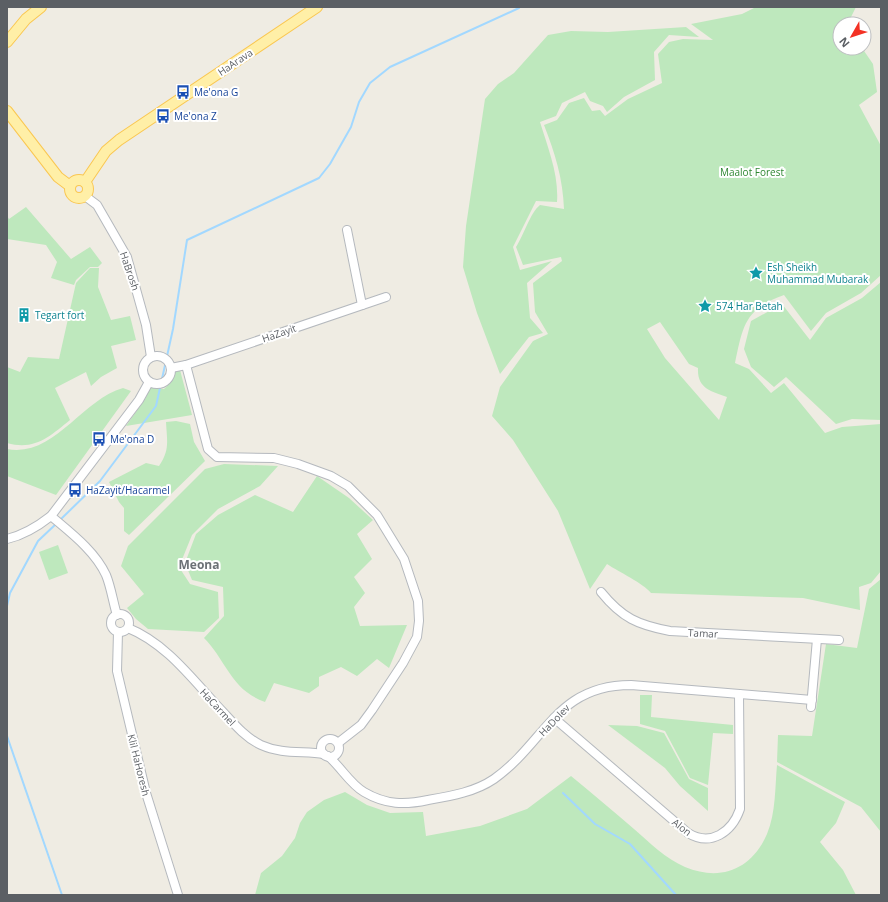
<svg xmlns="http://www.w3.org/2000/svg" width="888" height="902" font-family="'Open Sans',sans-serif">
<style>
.green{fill:#bee8bd;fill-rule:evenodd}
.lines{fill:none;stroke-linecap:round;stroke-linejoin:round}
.stream{stroke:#a2d8ff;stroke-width:2}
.minor-casing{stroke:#b5b9be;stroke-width:10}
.major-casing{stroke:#fac751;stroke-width:12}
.minor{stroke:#fff;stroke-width:8}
.major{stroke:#ffefa7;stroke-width:10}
.labels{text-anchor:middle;stroke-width:4;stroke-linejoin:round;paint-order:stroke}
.street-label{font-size:10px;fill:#5b5f64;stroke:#fff}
.transit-label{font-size:10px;fill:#164399;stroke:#fff;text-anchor:start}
.park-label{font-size:10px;fill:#2f8732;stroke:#fff}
.culture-label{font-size:10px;fill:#0d838f;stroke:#fff;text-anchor:start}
.quarter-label{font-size:12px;font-weight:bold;fill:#6c7176;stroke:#fff}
</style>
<rect width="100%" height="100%" fill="#efece3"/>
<g class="green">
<path d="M756,7H856L850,19L851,24H840V48H862L873,64L877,92L859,105L881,146V275L861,293L826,313L811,331L784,295C745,309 743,325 735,363L749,369L771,393L784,383L825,433L842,427L881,424V571L871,583L859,587L860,610L803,598L651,593C643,583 619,572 607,564L590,589L558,511L513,440L492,416L500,387L533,341L548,334L535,312L533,283L562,261L561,257L523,265L516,247C524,235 530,213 540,205L564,209C563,179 555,153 544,125L557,120L569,103L584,98L592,111L600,110L605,116L628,99L662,83L658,54L669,42L683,39L713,40L691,24L742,14ZM660,322L689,364L698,368C697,389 711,391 727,397L719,420L665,358L647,329Z"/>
<path d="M686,27L699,37L669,35L654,52L655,80L624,97L607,112L603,106L590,101L585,92L562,103L556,116L540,122C548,148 559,175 557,202L536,201L513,247L520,270L552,261L527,283L530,318L543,333L529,337L500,374L477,313L463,267L466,226L485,99L498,84L514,73L548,35L571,31L608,32Z"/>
<path d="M26,207L71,259L90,247L102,263L98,267H90L76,280L74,285L51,278L57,262L46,245L7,239V216L9,219Z"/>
<path d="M90,268H99L98,287L111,320L130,316L136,340L111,346L117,368L101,377L91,386L86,372L55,388L70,420C50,436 35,451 7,443V367L20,372L28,357L59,359L76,283Z"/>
<path d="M881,282V420L852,419L836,424L786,377L774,387L751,367L744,349L751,321L782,304L810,340L826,318L862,298Z"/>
<path d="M180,370L192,415L126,426L145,399L150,387L164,389L171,382L174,372Z"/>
<path d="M123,388L131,391L56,495L7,476V449C54,458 81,400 123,388Z"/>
<path d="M176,421L190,424L194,442L205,461L129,535L124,531V508L119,502L109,482L146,463L159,466C170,450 167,441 166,422Z"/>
<path d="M224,464L278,466L260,486L218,509L192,535L179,567L190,584L218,592L219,618L204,632L148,629L136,619L127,608L144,594L121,566L128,546L205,469Z"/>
<path d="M317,476L349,498L373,520L357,534L372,559L354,577L365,593L354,607L360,626L407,625L389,668L377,659L357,676L341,667L319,677V686L309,693L274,683L265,702C231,690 226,660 204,638L224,616L223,587L192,580L185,563L196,534L218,515L255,495L293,512Z"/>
<path d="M58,545L68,573L49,580L39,552Z"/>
<path d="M881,579V832L861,807L777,762L778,735L812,736L826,644L857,648L869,589Z"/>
<path d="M640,695H652L651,717L733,725V734L713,733L708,785L690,778L665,731L640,724Z"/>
<path d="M608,725L637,726L664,733L689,779L708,788V811L680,786L665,768Z"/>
<path d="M777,765L845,802L836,823L820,842L843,870L856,895H255L261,873L282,856L295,838L300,823L307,812L324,800L345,792L367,805L390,813L423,812L426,836L480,826L527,809L571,776C592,793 613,811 634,829C649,842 666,859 685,867C721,882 752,869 767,834C776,813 775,786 777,765Z"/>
</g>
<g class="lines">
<g class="stream">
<path d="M60,520L100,481L156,406L173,329L187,240L319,178L330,164L351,127L359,102L370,83L390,67L519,8"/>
<path d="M7,606L10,593L38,541L57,523"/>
<path d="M7,736L62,895"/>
<path d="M563,793L595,824L630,844L676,895"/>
</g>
<defs>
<g id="minor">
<path d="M85,196L97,205L127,257L146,325L151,357"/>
<path d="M347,230L362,305"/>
<circle cx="157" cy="370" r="14"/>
<path d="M186,365L208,449L217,457L274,458L298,464L331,476L348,486L377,515L404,559L418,601L419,621L417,637L403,663L372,710L361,725L338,743"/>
<path d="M171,368L186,365L386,297"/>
<path d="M51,516C71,533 95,551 106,575C111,587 113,602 117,615"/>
<path d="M7,539C24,535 37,527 51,516L139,400L149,382"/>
<path d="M601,592C622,618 638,625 670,631L839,640"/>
<circle cx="120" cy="623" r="9"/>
<path d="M128,628C168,644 195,683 224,713C234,724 246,738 261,745C281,754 302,751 324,754"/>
<path d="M118,632L117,671L146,793L178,895"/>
<path d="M811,707L817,639"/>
<path d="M554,718L688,833C711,847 732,832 740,809L739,694"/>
<circle cx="330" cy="748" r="9"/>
<path d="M328,756C341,767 350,784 364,792C386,805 405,805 428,800C451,796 475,792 494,779C546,742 556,685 631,685L812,700"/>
</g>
<g id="major">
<path d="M7,42L26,19L41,7"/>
<path d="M7,111L58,177L70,186"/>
<circle cx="79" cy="189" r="9"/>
<path d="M85,182L106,151L119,140L317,7"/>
</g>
</defs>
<use href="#minor" class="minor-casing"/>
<use href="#major" class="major-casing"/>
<use href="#minor" class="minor"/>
<use href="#major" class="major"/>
</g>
<defs>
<symbol id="bus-bare" viewBox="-9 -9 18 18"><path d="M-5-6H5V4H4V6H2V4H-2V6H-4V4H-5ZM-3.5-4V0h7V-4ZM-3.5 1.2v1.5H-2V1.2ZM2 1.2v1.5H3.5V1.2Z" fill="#1a4fb4" stroke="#fff" stroke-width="2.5" paint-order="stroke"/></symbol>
<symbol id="sight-bare" viewBox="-9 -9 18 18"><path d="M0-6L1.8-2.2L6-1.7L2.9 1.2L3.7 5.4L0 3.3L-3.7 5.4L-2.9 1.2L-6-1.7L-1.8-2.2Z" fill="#0f9aa8" stroke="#fff" stroke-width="2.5" paint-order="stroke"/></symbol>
<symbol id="building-bare" viewBox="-9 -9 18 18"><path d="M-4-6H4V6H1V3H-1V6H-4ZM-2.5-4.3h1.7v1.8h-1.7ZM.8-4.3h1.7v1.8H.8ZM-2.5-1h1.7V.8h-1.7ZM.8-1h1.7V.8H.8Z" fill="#0f9aa8" stroke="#fff" stroke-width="2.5" paint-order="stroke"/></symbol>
</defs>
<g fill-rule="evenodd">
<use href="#bus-bare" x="173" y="82" width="20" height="20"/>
<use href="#bus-bare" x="153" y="106" width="20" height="20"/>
<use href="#sight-bare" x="746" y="263" width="20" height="20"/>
<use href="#sight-bare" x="695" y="296" width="20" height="20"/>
<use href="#building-bare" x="14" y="305" width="20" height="20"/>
<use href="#bus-bare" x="89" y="429" width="20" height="20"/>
<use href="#bus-bare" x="65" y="480" width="20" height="20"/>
</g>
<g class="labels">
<g class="street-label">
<text transform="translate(235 62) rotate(-34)" y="4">HaArava</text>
<text transform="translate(130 271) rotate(71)" y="4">HaBrosh</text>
<text transform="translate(279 333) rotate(-19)" y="4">HaZayit</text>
<text transform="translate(703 633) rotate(3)" y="4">Tamar</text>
<text transform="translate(218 707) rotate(47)" y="4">HaCarmel</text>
<text transform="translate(554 720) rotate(-46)" y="4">HaDolev</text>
<text transform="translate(139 765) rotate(76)" y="4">Klil HaHoresh</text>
<text transform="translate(682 827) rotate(38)" y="4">Alon</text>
</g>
<g class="transit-label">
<text x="194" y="96">Me'ona G</text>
<text x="174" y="120">Me'ona Z</text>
<text x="110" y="443">Me'ona D</text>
<text x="86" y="494">HaZayit/Hacarmel</text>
</g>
<g class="park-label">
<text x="752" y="176">Maalot Forest</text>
</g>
<g class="culture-label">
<text x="767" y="271">Esh Sheikh<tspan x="767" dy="12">Muhammad Mubarak</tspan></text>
<text x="716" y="310">574 Har Betah</text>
<text x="35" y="319">Tegart fort</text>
</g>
<g class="quarter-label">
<text x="199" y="569">Meona</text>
</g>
</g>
<rect width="888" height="902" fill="none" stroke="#5b5f64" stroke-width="16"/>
<g transform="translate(852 36) rotate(231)"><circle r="19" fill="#ffffff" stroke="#bdbfc1"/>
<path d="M0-3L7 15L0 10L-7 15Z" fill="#f33124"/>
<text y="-6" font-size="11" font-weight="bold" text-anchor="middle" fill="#5b5f64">N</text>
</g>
</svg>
